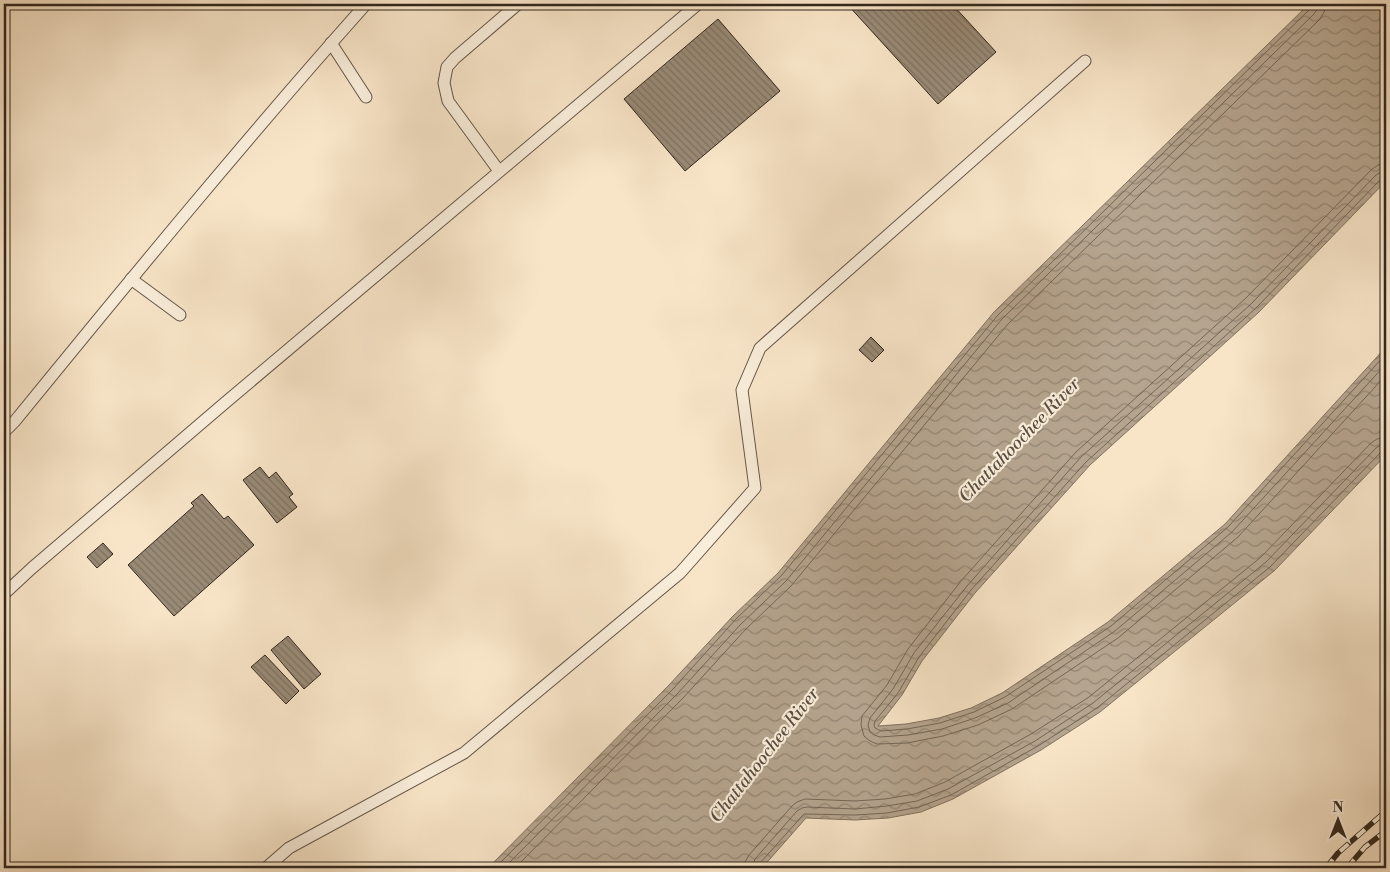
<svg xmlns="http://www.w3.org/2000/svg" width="1390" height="872" font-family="'Libre Bodoni',serif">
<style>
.water{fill:url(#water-waves);stroke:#817261}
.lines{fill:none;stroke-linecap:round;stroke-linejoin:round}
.shore{stroke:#746656;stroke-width:1}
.building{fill:url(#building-back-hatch);stroke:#32271d}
.lane-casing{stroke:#645648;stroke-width:13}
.lane{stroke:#faeedb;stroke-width:11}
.rail-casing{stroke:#32271d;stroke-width:5.5}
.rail{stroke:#faeedb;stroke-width:4;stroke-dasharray:11;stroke-linecap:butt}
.labels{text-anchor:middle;stroke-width:4.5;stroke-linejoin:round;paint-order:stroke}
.water-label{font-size:18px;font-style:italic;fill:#594c3f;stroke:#faeedb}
</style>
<defs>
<pattern id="water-waves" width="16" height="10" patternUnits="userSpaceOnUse" patternTransform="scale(1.25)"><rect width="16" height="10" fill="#b5a48e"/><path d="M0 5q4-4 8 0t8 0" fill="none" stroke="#948673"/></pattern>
<pattern id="building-back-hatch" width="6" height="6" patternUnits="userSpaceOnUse" patternTransform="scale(1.25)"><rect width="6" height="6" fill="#998a76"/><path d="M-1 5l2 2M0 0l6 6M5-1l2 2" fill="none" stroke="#7d7160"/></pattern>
</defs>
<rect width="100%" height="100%" fill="#f8e5c8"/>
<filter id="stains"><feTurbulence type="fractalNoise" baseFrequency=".004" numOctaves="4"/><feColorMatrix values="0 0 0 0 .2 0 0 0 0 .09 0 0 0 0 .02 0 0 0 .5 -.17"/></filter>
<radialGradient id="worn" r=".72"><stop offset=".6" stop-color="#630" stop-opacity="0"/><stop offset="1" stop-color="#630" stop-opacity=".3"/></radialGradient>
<path class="water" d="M1309,4H1386V181L1259,312L1090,465L975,593L922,661L902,695L878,726L906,724L939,718L971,708L1002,693L1108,622L1225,524L1386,347V454L1384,457L1274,571L1100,712L1041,750L953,799L921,812L888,818L855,820L806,818L762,868H488L669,685L733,616L778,573L994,312Z"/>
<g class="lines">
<g class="shore">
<path d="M1386,164L1378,165L1371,170L1246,298L1076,452L961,581L908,649L887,685L862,716L861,725L864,736L870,741L877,744L907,743L943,736L978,725L1012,709L1118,638L1238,537L1386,375"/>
<path d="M1386,172H1381L1376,175L1251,304L1081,457L967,586L914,653L893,689L870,718L868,725L870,732L874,735L880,737L908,735L942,729L975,718L1008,703L1115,631L1232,532L1386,364"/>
<path d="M1386,178L1380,180L1256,308L1086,462L971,590L919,657L898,693L875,721L874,725L875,728L881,731L907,729L940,723L974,712L1005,697L1111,626L1228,527L1386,354"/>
<path d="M495,868L673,689L736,619L781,576L998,315L1310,9L1312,4"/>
<path d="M504,868L678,693L741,624L786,581L1002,319L1314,14L1317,9L1318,4"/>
<path d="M515,868L683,698L746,629L791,586L1008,324L1320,19L1324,12L1326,4"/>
<path d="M745,868V862L749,855L792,806L797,802L805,799L855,801L885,799L915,794L945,782L1031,734L1089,697L1261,557L1371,443L1377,439L1386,437"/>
<path d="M752,868L755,859L797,811L802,808L807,807L855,809L887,806L917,801L948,789L1035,741L1093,703L1266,562L1376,448L1381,445H1386"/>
<path d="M759,868L760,863L804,814L855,815L887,813L919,807L951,795L1038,746L1097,708L1270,567L1380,453L1386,451"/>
</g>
</g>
<g class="building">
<path d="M847,4H952L996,52L938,104Z"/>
<path d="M718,19L780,91L685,171L624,99Z"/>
<path d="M871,337L884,350L872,362L859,350Z"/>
<path d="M260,467L269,478L276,472L293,494L289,497L297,507L277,523L243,480Z"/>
<path d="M202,494L224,519L228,516L254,545L174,616L128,565L194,506L191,503Z"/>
<path d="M103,543L113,554L97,568L87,557Z"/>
<path d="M288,636L321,674L304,689L271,650Z"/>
<path d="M265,655L299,691L286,704L251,667Z"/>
</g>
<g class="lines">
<defs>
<g id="lane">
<path d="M331,43L366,97"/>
<path d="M499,171L448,101L444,83L447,67L455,58L518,4"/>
<path d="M131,279L180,315"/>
<path d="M4,432L15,421C130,280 245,140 366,4"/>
<path d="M4,594L32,568L226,402L698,4"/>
<path d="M266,868L289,848L464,753L680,573L755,488L742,390L760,348L1085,61"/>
</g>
</defs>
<use href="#lane" class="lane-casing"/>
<use href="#lane" class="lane"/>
<defs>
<g id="rail">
<path d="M1326,868L1338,853L1386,811"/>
<path d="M1347,868L1365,847L1386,831"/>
</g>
</defs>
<use href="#rail" class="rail-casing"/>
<use href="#rail" class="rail"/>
</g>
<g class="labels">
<g class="water-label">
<text transform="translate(1019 440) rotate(-46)" y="6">Chattahoochee River</text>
<text transform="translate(764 755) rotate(-52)" y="6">Chattahoochee River</text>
</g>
</g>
<rect width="1390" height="872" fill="none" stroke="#f8e5c8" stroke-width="20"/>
<rect x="5" y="5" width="1380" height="862" fill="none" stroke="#32271d" stroke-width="2.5"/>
<rect x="10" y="10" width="1370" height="852" fill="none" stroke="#32271d"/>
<g transform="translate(1338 820)" stroke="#faeedb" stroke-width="4" paint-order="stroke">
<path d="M0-4L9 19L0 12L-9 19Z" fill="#32271d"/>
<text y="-8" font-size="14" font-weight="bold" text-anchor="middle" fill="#32271d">N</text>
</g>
<rect width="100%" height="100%" filter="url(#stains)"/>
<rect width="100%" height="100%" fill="url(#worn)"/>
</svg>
